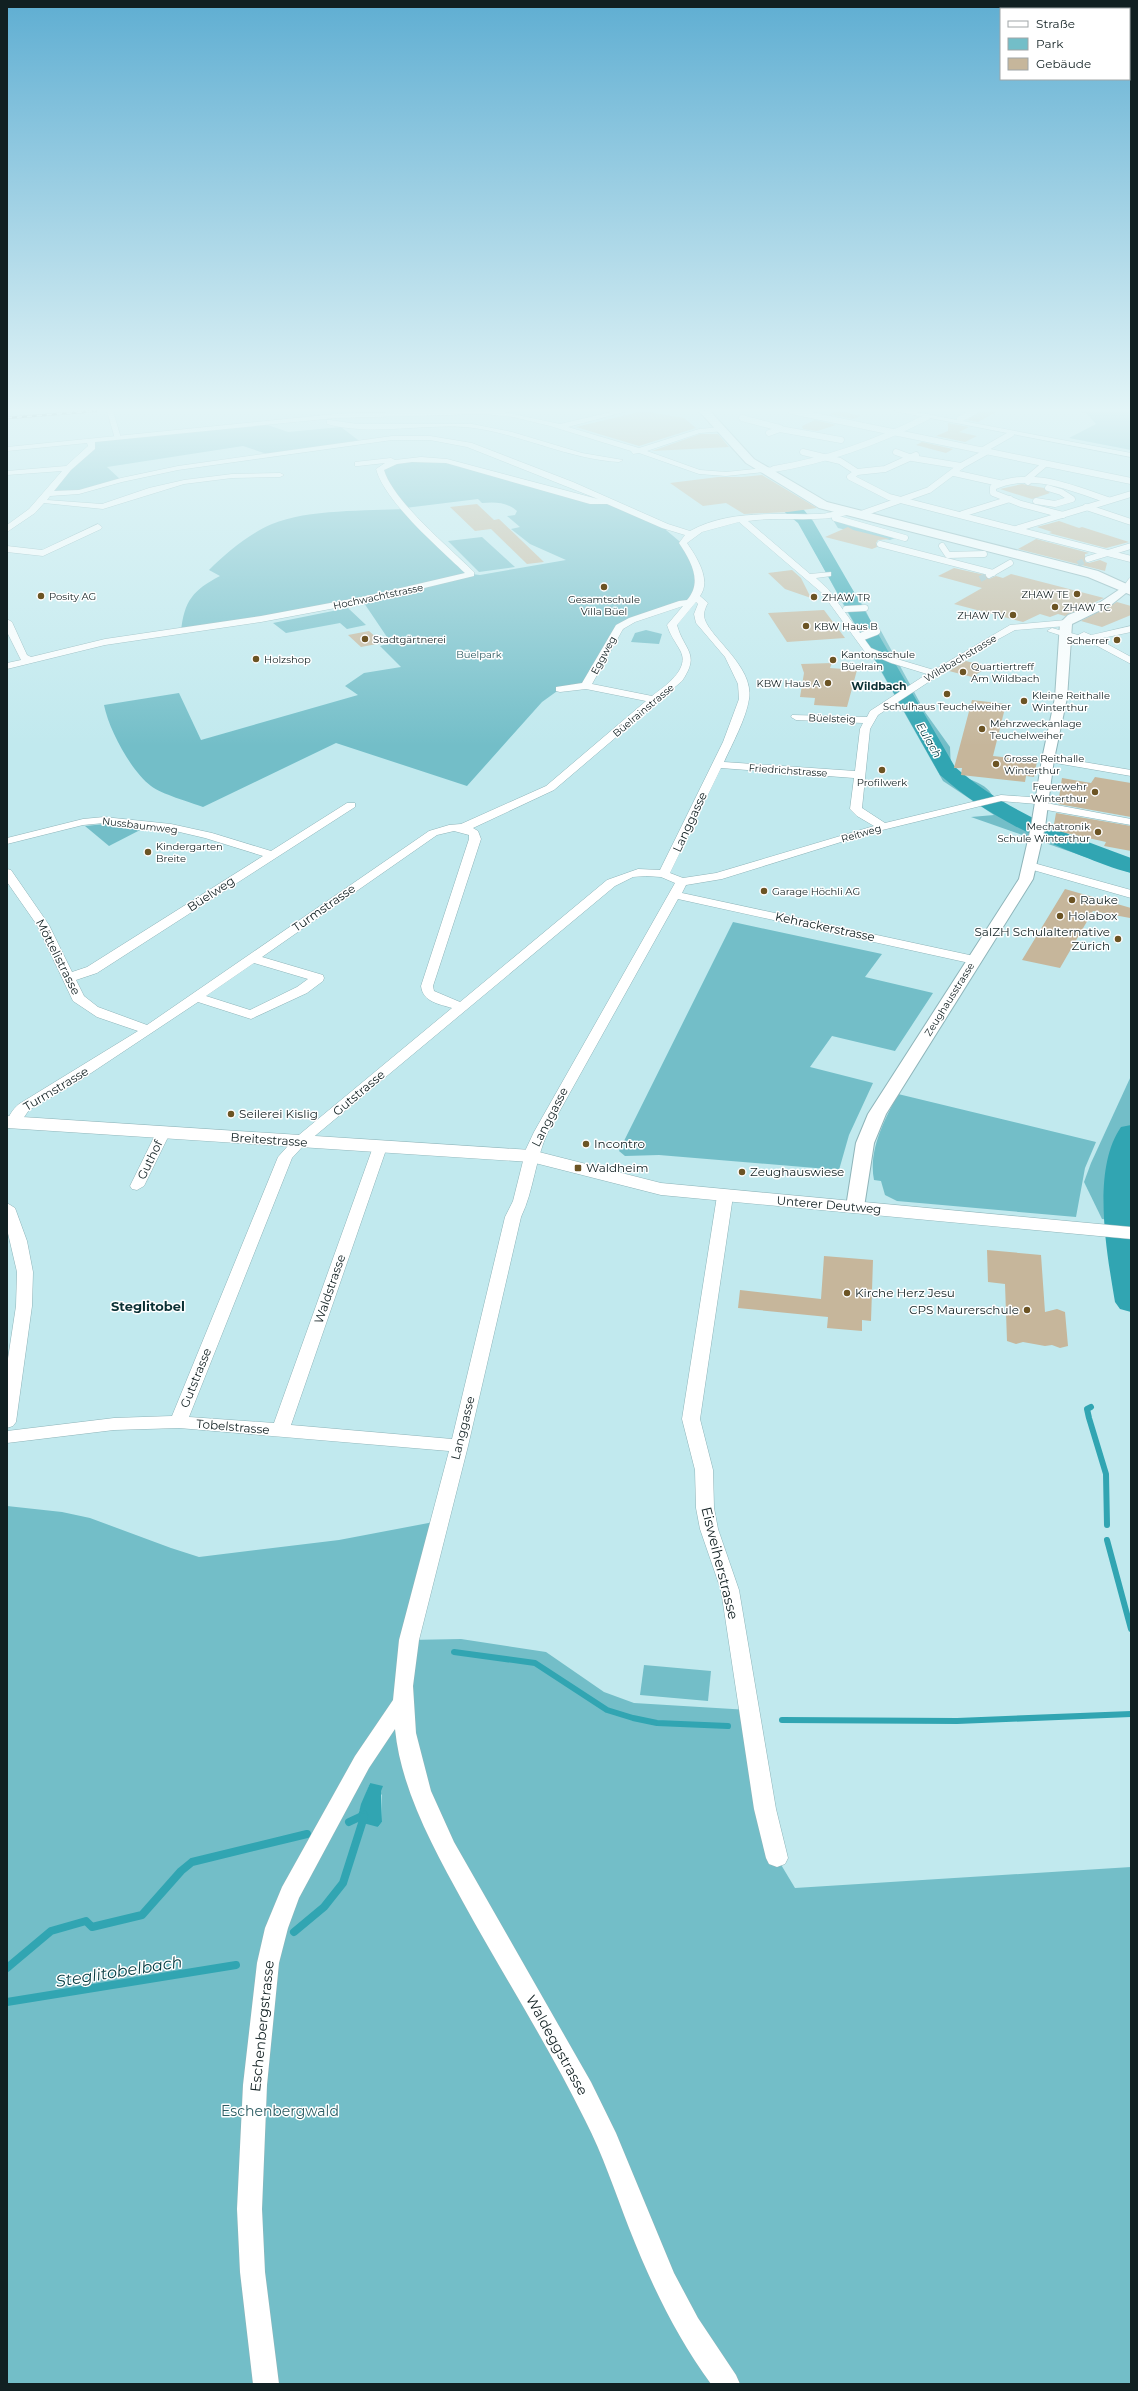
<svg xmlns="http://www.w3.org/2000/svg" width="1138" height="2391" font-family="Montserrat,sans-serif">
<style>
.green{fill:#73bec8;fill-rule:evenodd}
.water{fill:#31a5b2}
.lines{fill:none;stroke-linecap:round;stroke-linejoin:round}
.stream-far1{stroke:#31a5b2;stroke-width:6}
.stream{stroke:#31a5b2;stroke-width:8}
.river{fill:#31a5b2;fill-rule:evenodd}
.building{fill:#c6b69b}
.pedestrian-tunnel{stroke:#9ec1c5;stroke-width:6;stroke-dasharray:6 3;stroke-linecap:butt}
.pedestrian-far1-casing{stroke:#8eb4b9;stroke-width:7}
.pedestrian-casing{stroke:#8eb4b9;stroke-width:9}
.minor-casing{stroke:#8eb4b9;stroke-width:1}
.tertiary-casing{stroke:#8eb4b9;stroke-width:2}
.secondary-casing{stroke:#8eb4b9;stroke-width:1}
.primary-casing{stroke:#8eb4b9;stroke-width:2}
.pedestrian-far1{stroke:#fff;stroke-width:6}
.pedestrian{stroke:#fff;stroke-width:8}
.minor{fill:#fff;fill-rule:evenodd}
.tertiary{fill:#fff;fill-rule:evenodd}
.secondary{fill:#fff;fill-rule:evenodd}
.primary{fill:#fff;fill-rule:evenodd}
.rail-casing{stroke:#293c3e;stroke-width:2.5}
.rail{stroke:#fff;stroke-width:1.5;stroke-dasharray:5;stroke-linecap:butt}
.poi-dot{fill:#6c5424;stroke:#fff;stroke-width:1.5}
.labels{text-anchor:middle;stroke-width:3;stroke-linejoin:round;paint-order:stroke}
.far-poi-label{font-size:10px;fill:#112022;stroke:#fff;text-anchor:start}
.far-street-label{font-size:10px;fill:#112022;stroke:#fff}
.far-park-label{font-size:10px;fill:#2c5c62;stroke:#fff}
.far-neighbourhood-label{font-size:11px;font-weight:bold;fill:#0b3034;stroke:#fff}
.far-water-label{font-size:11px;font-style:italic;fill:#053b41;stroke:#fff}
.street-label{font-size:12px;fill:#112022;stroke:#fff}
.poi-label{font-size:12px;fill:#112022;stroke:#fff;text-anchor:start}
.neighbourhood-label{font-size:13px;font-weight:bold;fill:#0b3034;stroke:#fff}
.near-street-label{font-size:14px;fill:#112022;stroke:#fff}
.near-park-label{font-size:14px;fill:#2c5c62;stroke:#fff}
.near-water-label{font-size:16px;font-style:italic;fill:#053b41;stroke:#fff}
</style>
<rect width="100%" height="100%" fill="#c1e9ee"/>
<g class="green">
<path d="M1076,411H1131V450L1069,438L1096,424L1086,413Z"/>
<path d="M265,424L288,432L341,427L362,443L270,455L243,446L107,467L121,480L79,492L48,494L68,468L90,451L91,442Z"/>
<path d="M439,460L539,487L609,501L665,526L666,530L685,546L699,572L692,603L625,623L586,686L560,689L542,702L467,786L336,743L203,807C190,802 161,794 151,786C131,771 109,730 104,705L179,693L201,740L358,695L345,686L364,673L401,667L380,646L391,643L362,600L181,632C184,601 193,590 220,576L209,570C227,552 249,534 272,524C308,509 367,511 406,509L471,574L480,575L566,560L530,544L511,529L520,527L507,516L515,515L517,511C507,502 495,502 482,503L478,499L405,508L379,472L400,462Z"/>
<path d="M797,516L807,519L838,571H840L864,607L876,632L881,631L925,712L950,747L951,769C962,780 990,781 994,800L1038,827L1131,862V873L971,817L994,815L943,781L844,606L808,539L811,538Z"/>
<path d="M836,519L847,525L895,538L890,540L838,528L833,520Z"/>
<path d="M482,537L515,567L479,572L448,541Z"/>
<path d="M348,608L366,625L347,629L340,623L286,633L273,623Z"/>
<path d="M646,630L662,634L659,644L631,642L635,633Z"/>
<path d="M105,824L144,828L109,846L85,826Z"/>
<path d="M733,922L882,954L865,977L933,993L895,1051L832,1036L810,1067L873,1083L849,1135L839,1170L659,1155L625,1156L619,1151Z"/>
<path d="M1131,1076V1222L1102,1219L1084,1182L1091,1163Z"/>
<path d="M898,1094L1096,1142L1085,1168L1076,1217L897,1201L885,1195L881,1181L874,1180C868,1150 885,1119 898,1094Z"/>
<path d="M7,1506L62,1512L90,1518L171,1548L199,1557L339,1540L439,1521L409,1640L461,1639L546,1652L604,1692L634,1703L749,1710L777,1858L795,1888L1131,1867V2384H7ZM370,1783L382,1795V1822L378,1827L359,1812Z"/>
<path d="M644,1665L711,1671L708,1701L640,1695Z"/>
</g>
<path class="water" d="M370,1783L383,1786L381,1791L382,1822L378,1827L363,1823L358,1816L361,1804Z"/>
<g class="lines">
<g class="stream-far1">
<path d="M1091,1407L1087,1409L1089,1418L1106,1474L1107,1525"/>
<path d="M1107,1540L1131,1629"/>
<path d="M454,1652L535,1663L607,1710L633,1718L657,1723L728,1726"/>
<path d="M782,1720L957,1721L1131,1714"/>
</g>
<g class="stream">
<path d="M349,1822L364,1815"/>
<path d="M294,1932L324,1907L343,1883L364,1817"/>
<path d="M7,1968L51,1931L86,1921L92,1927L142,1915L181,1871L192,1862L307,1834"/>
<path d="M7,2002L236,1965"/>
</g>
<g class="river">
<path d="M773,491L804,510L813,521L955,767C1007,812 1068,835 1131,858V873C1114,869 1098,862 1082,856C1030,836 982,812 940,775L798,523L765,496Z"/>
<path d="M1131,1125V1312L1120,1309L1115,1302C1107,1254 1091,1170 1121,1127Z"/>
</g>
</g>
<g class="building">
<path d="M643,411L684,418L696,428L639,446L576,427Z"/>
<path d="M840,411L861,416L853,419L829,414Z"/>
<path d="M979,411H998L978,422L967,420Z"/>
<path d="M815,420L836,425L817,431L803,429L802,426Z"/>
<path d="M948,423L969,427L959,432L977,436L965,442L936,436L948,431Z"/>
<path d="M700,434H718L729,447L652,451Z"/>
<path d="M922,442L953,449L946,453L916,445Z"/>
<path d="M762,475L817,508L788,512L744,514L726,503L703,506L670,483L718,477H742Z"/>
<path d="M1022,484L1044,488L1050,493L1032,499L1000,489Z"/>
<path d="M477,504L494,520L499,519L544,562L527,564L491,529L475,531L450,507Z"/>
<path d="M1059,521L1079,528L1082,527L1129,542L1106,548L1049,533L1052,532L1037,527Z"/>
<path d="M848,527L853,530L890,539L878,540L876,543L877,547L872,549L825,537Z"/>
<path d="M1036,539L1089,553L1085,554V562L1089,563L1100,560L1107,563L1105,571L1018,549Z"/>
<path d="M954,568L985,575L989,579L996,576L1003,578L1011,574L1104,598L1065,616L1058,614L1050,617L1040,614L1023,622L954,604L982,588L938,576Z"/>
<path d="M792,570L801,578L811,598L785,589L768,573Z"/>
<path d="M1117,602L1131,606V615L1102,627L1081,621Z"/>
<path d="M824,610L845,638L787,642L768,613Z"/>
<path d="M369,631L382,643L361,647L348,635Z"/>
<path d="M966,661L988,667L972,677L949,671Z"/>
<path d="M832,663L830,668L857,670L847,707L814,705L815,698L800,697L804,673L801,664Z"/>
<path d="M972,700L1006,704L993,756L1037,761L1034,777L1026,776L1025,782L961,775L962,768H954Z"/>
<path d="M1095,777L1131,783V817L1058,804L1062,778L1091,783Z"/>
<path d="M1056,813L1131,826V851L1104,846L1106,842L1053,830Z"/>
<path d="M1065,889L1131,908L1130,918L1093,911L1060,968L1022,960Z"/>
<path d="M987,1250L1041,1255L1045,1312L1057,1309L1065,1312L1068,1346L1060,1348L1052,1345L1045,1346L1023,1342L1016,1344L1007,1341L1005,1284L988,1282Z"/>
<path d="M824,1256L873,1260L871,1321L862,1320V1331L827,1328L828,1317L738,1308L740,1290L821,1299Z"/>
</g>
<g class="lines">
<g class="pedestrian-tunnel">
<path d="M1078,564L1088,559"/>
<path d="M980,579L988,575"/>
</g>
<defs>
<g id="pedestrian-far1">
<path d="M110,411L117,435"/>
<path d="M791,411L1131,481"/>
<path d="M742,418L780,428"/>
<path d="M960,419L975,411"/>
<path d="M769,433L780,429L841,440"/>
<path d="M983,450L1011,434"/>
<path d="M803,452L840,461L857,472L850,477L889,497L1131,559"/>
<path d="M896,452L912,458L961,466"/>
<path d="M774,469C829,460 878,442 927,417"/>
<path d="M857,472L885,469L916,455"/>
<path d="M954,473L999,483"/>
<path d="M1028,482L1026,480L1045,464"/>
<path d="M1036,501L1055,504L1072,499L1061,492L1048,488"/>
<path d="M1086,507L1131,522"/>
<path d="M861,514L929,490L961,466L988,451"/>
<path d="M962,514L1010,499"/>
<path d="M1063,515L1021,504L993,493V487C1031,469 1071,488 1108,500"/>
<path d="M835,518L905,538"/>
<path d="M1016,529L1131,494"/>
<path d="M880,544L993,573"/>
<path d="M942,546L948,555L984,554"/>
<path d="M1088,559L1131,546"/>
<path d="M989,575L1010,563"/>
<path d="M1126,588L1131,581"/>
<path d="M846,609L865,608"/>
</g>
<path id="pedestrian" d="M863,636L876,631"/>
<g id="minor">
<path d="M431,411H498L560,424L615,411H628L568,427L639,448L699,429L721,427L725,429L724,431L700,433L647,451L700,470L726,472L774,467L778,469L774,471L726,476L699,474L639,453L633,454L631,451L550,426L513,417L484,414L335,418L95,442V449L71,470L54,491L79,490L121,478L178,466L392,436H430L472,443L573,482L668,524L690,531C729,509 777,515 820,514C828,514 839,509 847,511V515C815,523 781,516 748,521L810,574L831,572V576L816,578L828,589L871,648L897,659L934,670L1010,625L1066,620L1071,623L1066,626L1015,630L973,653L878,715L870,729L862,808L885,823L1001,795L1042,798L1048,801L1046,803L1131,819V825L1041,809L1037,808V804L1001,801L870,833L722,879L686,885L682,893L974,956L980,960L974,964L678,899L548,1132C535,1159 534,1190 521,1217L468,1446L419,1640L413,1686L416,1733L431,1791L454,1842L591,2082L616,2133L674,2273L698,2318L736,2375L740,2384H711C676,2336 651,2284 629,2228C615,2192 603,2155 585,2120C548,2045 503,1975 463,1902C434,1849 401,1790 395,1729L369,1768L299,1898L288,1928L279,1963L267,2085L262,2209L265,2272L279,2384H253L240,2272L237,2209L243,2085L257,1963L265,1928L282,1887L355,1756L393,1700L399,1640L449,1451L179,1428L114,1430L7,1443V1431L114,1418L172,1416L278,1157L294,1139L452,1008C439,1004 423,1002 421,986L469,839V835L454,831L437,835L262,957L323,975L324,978L323,981L307,993L251,1019L198,1002L79,1081L29,1110L18,1126H8C6,1118 13,1109 19,1104L138,1031L97,1017L73,1001L37,925L7,882V869L11,870L49,925L72,972L87,967L263,856L205,838L171,830L104,823L83,825L7,844V838L83,819L104,817L171,824L212,833L271,851L347,803H355V807L97,973L76,980L84,996L98,1007L147,1025L429,831L449,825L461,824L546,786L646,701L586,689L560,692L556,691V687L582,683L616,625L629,618L679,601L687,600C703,582 691,561 679,543L685,535L662,528L607,504H590L446,463L412,462L397,464L384,470C393,501 450,548 474,572V576L362,603L261,622L105,645L7,669V663L21,660L7,632V619L12,622L27,655L31,657L105,639L261,616L362,597L465,573C439,548 385,502 376,469L385,463L358,466H355V462L391,458L395,460L421,457L447,459L598,499L467,447L430,440H392L178,470L122,482L79,494L50,496L47,500L102,504L149,488L184,480L232,474L280,473L284,475L280,477L232,478L184,484L103,509L44,503L35,513L7,532V525L29,509L62,471L7,475V471L66,466L88,446L87,443L7,451V447L335,414ZM739,522L822,593L865,652L891,663L927,674L870,711L867,717L792,715L791,717L796,720L863,723L860,729L855,771L724,762C732,744 746,719 749,699C755,665 704,634 704,615C704,611 706,606 708,603L700,596C712,580 696,556 687,543L702,532ZM696,602L698,604L694,614L696,623L725,657L738,684L739,699L723,742L660,870L638,869L607,880L460,1002L434,991L433,986L481,839L478,831L473,828L554,790L682,681C701,653 684,651 677,625ZM683,606L667,625C670,635 675,641 680,650C691,669 665,686 652,696L592,684L623,629L635,622ZM721,768L854,778L850,809L857,816L874,826L716,873L683,878L670,873ZM646,876L661,877L675,883L534,1132L526,1149L513,1201L505,1217L452,1439L291,1425L387,1147L380,1143L373,1147L274,1423L189,1417L292,1158L304,1145L615,886L633,877ZM254,963L308,979L297,987L250,1010L206,996Z"/>
<path d="M894,411H910L1131,453V457Z"/>
<path d="M330,420L357,424H472L512,432L582,453L623,460L619,462C568,459 523,435 474,428C426,422 374,437 327,424V420Z"/>
<path d="M98,524L102,527L101,529L43,556L7,552V546L42,550Z"/>
<path d="M1131,626V632L1098,639L1131,657V664L1088,641H1078L1047,631L1052,628L1078,635L1084,632L1091,635Z"/>
<path d="M1048,756L1131,770V776L1044,761L1043,759Z"/>
<path d="M1030,862L1131,890V898L1026,868L1024,866L1026,864Z"/>
<path d="M163,1129L170,1133L144,1186L137,1190L132,1189L130,1186L156,1133Z"/>
<path d="M725,1191L733,1196L700,1419L713,1470L714,1508L718,1529L739,1590L776,1809L788,1858L785,1864L777,1867L769,1864L766,1858L754,1809L721,1590L700,1529L696,1508L695,1470L682,1419L717,1196Z"/>
<path d="M7,1203L15,1208L27,1241L33,1272L32,1306L16,1422L13,1426L7,1428V1365L16,1306L17,1272L7,1229Z"/>
</g>
<path id="tertiary" d="M1126,585L1131,589L1111,605L1072,624L1067,698L1054,759L1045,827L1033,879L886,1114L874,1143L864,1207L861,1211H849L846,1207L856,1143L868,1114L1019,879L1031,827L1042,759L1055,698L1060,623L1068,615L1099,603Z"/>
<path id="secondary" d="M7,1116L531,1150L661,1183L1131,1227V1239L661,1195L531,1162L7,1128Z"/>
<path id="primary" d="M699,411H710L754,459L827,502L1098,571L1131,586V595L1088,577L819,508L746,463Z"/>
</defs>
<use href="#pedestrian-far1" class="pedestrian-far1-casing"/>
<use href="#pedestrian" class="pedestrian-casing"/>
<use href="#minor" class="minor-casing"/>
<use href="#tertiary" class="tertiary-casing"/>
<use href="#secondary" class="secondary-casing"/>
<use href="#primary" class="primary-casing"/>
<use href="#pedestrian-far1" class="pedestrian-far1"/>
<use href="#pedestrian" class="pedestrian"/>
<use href="#minor" class="minor"/>
<use href="#tertiary" class="tertiary"/>
<use href="#secondary" class="secondary"/>
<use href="#primary" class="primary"/>
<defs>
<path id="rail" d="M7,418L96,411"/>
</defs>
<use href="#rail" class="rail-casing"/>
<use href="#rail" class="rail"/>
</g>
<linearGradient id="sky" x2="0" y2="1"><stop stop-color="#5faed2"/><stop offset="0.55" stop-color="#e3f5f7"/><stop offset="1" stop-color="#e3f5f7" stop-opacity="0"/></linearGradient>
<rect width="1138" height="746" fill="url(#sky)"/>
<g class="poi-dot">
<circle cx="604" cy="587" r="4"/>
<circle cx="1077" cy="594" r="4"/>
<circle cx="41" cy="596" r="4"/>
<circle cx="814" cy="597" r="4"/>
<circle cx="1055" cy="607" r="4"/>
<circle cx="1013" cy="615" r="4"/>
<circle cx="806" cy="626" r="4"/>
<circle cx="365" cy="639" r="4"/>
<circle cx="1117" cy="640" r="4"/>
<circle cx="256" cy="659" r="4"/>
<circle cx="833" cy="660" r="4"/>
<circle cx="963" cy="672" r="4"/>
<circle cx="828" cy="683" r="4"/>
<circle cx="947" cy="694" r="4"/>
<circle cx="1024" cy="701" r="4"/>
<circle cx="982" cy="729" r="4"/>
<circle cx="996" cy="764" r="4"/>
<circle cx="882" cy="770" r="4"/>
<circle cx="1095" cy="792" r="4"/>
<circle cx="1098" cy="832" r="4"/>
<circle cx="148" cy="852" r="4"/>
<circle cx="764" cy="891" r="4"/>
<circle cx="1072" cy="900" r="4"/>
<circle cx="1060" cy="916" r="4"/>
<circle cx="1118" cy="939" r="4"/>
<circle cx="231" cy="1114" r="4"/>
<circle cx="586" cy="1144" r="4"/>
<rect x="574" y="1164" width="8" height="8" rx="2"/>
<circle cx="742" cy="1172" r="4"/>
<circle cx="847" cy="1293" r="4"/>
<circle cx="1027" cy="1310" r="4"/>
</g>
<g class="labels">
<g class="far-poi-label">
<text x="1069" y="598" text-anchor="end">ZHAW TE</text>
<text x="49" y="600">Posity AG</text>
<text x="822" y="601">ZHAW TR</text>
<text x="604" y="603" text-anchor="middle">Gesamtschule<tspan x="604" dy="12">Villa Büel</tspan></text>
<text x="1063" y="611">ZHAW TC</text>
<text x="1005" y="619" text-anchor="end">ZHAW TV</text>
<text x="814" y="630">KBW Haus B</text>
<text x="373" y="643">Stadtgärtnerei</text>
<text x="1109" y="644" text-anchor="end">Scherrer</text>
<text x="841" y="658">Kantonsschule<tspan x="841" dy="12">Büelrain</tspan></text>
<text x="264" y="663">Holzshop</text>
<text x="971" y="670">Quartiertreff<tspan x="971" dy="12">Am Wildbach</tspan></text>
<text x="820" y="687" text-anchor="end">KBW Haus A</text>
<text x="1032" y="699">Kleine Reithalle<tspan x="1032" dy="12">Winterthur</tspan></text>
<text x="947" y="710" text-anchor="middle">Schulhaus Teuchelweiher</text>
<text x="990" y="727">Mehrzweckanlage<tspan x="990" dy="12">Teuchelweiher</tspan></text>
<text x="1004" y="762">Grosse Reithalle<tspan x="1004" dy="12">Winterthur</tspan></text>
<text x="882" y="786" text-anchor="middle">Profilwerk</text>
<text x="1087" y="790" text-anchor="end">Feuerwehr<tspan x="1087" dy="12">Winterthur</tspan></text>
<text x="1090" y="830" text-anchor="end">Mechatronik<tspan x="1090" dy="12">Schule Winterthur</tspan></text>
<text x="156" y="850">Kindergarten<tspan x="156" dy="12">Breite</tspan></text>
<text x="772" y="895">Garage Höchli AG</text>
</g>
<g class="far-street-label">
<text transform="translate(378 596) rotate(-12)" y="4">Hochwachtstrasse</text>
<text transform="translate(603 655) rotate(-62)" y="4">Eggweg</text>
<text transform="translate(960 658) rotate(-31)" y="4">Wildbachstrasse</text>
<text transform="translate(643 710) rotate(-40)" y="4">Büelrainstrasse</text>
<text transform="translate(832 718) rotate(2)" y="4">Büelsteig</text>
<text transform="translate(788 770) rotate(4)" y="4">Friedrichstrasse</text>
<text transform="translate(140 825) rotate(7)" y="4">Nussbaumweg</text>
<text transform="translate(861 833) rotate(-16)" y="4">Reitweg</text>
<text transform="translate(949 999) rotate(-58)" y="4">Zeughausstrasse</text>
</g>
<g class="far-park-label">
<text x="479" y="658">Büelpark</text>
</g>
<g class="far-neighbourhood-label">
<text x="879" y="690">Wildbach</text>
</g>
<g class="far-water-label">
<text transform="translate(929 740) rotate(60)" y="4">Eulach</text>
</g>
<g class="street-label">
<text transform="translate(690 822) rotate(-65)" y="4">Langgasse</text>
<text transform="translate(211 894) rotate(-33)" y="4">Büelweg</text>
<text transform="translate(324 908) rotate(-35)" y="4">Turmstrasse</text>
<text transform="translate(825 927) rotate(12)" y="4">Kehrackerstrasse</text>
<text transform="translate(58 957) rotate(63)" y="4">Möttelistrasse</text>
<text transform="translate(56 1089) rotate(-31)" y="4">Turmstrasse</text>
<text transform="translate(359 1093) rotate(-40)" y="4">Gutstrasse</text>
<text transform="translate(550 1117) rotate(-63)" y="4">Langgasse</text>
<text transform="translate(269 1140) rotate(4)" y="4">Breitestrasse</text>
<text transform="translate(150 1160) rotate(-64)" y="4">Guthof</text>
<text transform="translate(829 1205) rotate(5)" y="4">Unterer Deutweg</text>
<text transform="translate(330 1289) rotate(-71)" y="4">Waldstrasse</text>
<text transform="translate(196 1378) rotate(-68)" y="4">Gutstrasse</text>
<text transform="translate(233 1427) rotate(5)" y="4">Tobelstrasse</text>
<text transform="translate(463 1428) rotate(-76)" y="4">Langgasse</text>
</g>
<g class="poi-label">
<text x="1080" y="904">Rauke</text>
<text x="1068" y="920">Holabox</text>
<text x="1110" y="936" text-anchor="end">SalZH Schulalternative<tspan x="1110" dy="14">Zürich</tspan></text>
<text x="239" y="1118">Seilerei Kislig</text>
<text x="594" y="1148">Incontro</text>
<text x="586" y="1172">Waldheim</text>
<text x="750" y="1176">Zeughauswiese</text>
<text x="855" y="1297">Kirche Herz Jesu</text>
<text x="1019" y="1314" text-anchor="end">CPS Maurerschule</text>
</g>
<g class="neighbourhood-label">
<text x="148" y="1311">Steglitobel</text>
</g>
<g class="near-street-label">
<text transform="translate(720 1563) rotate(76)" y="5">Eisweiherstrasse</text>
<text transform="translate(262 2026) rotate(-84)" y="5">Eschenbergstrasse</text>
<text transform="translate(557 2045) rotate(61)" y="5">Waldeggstrasse</text>
</g>
<g class="near-park-label">
<text x="280" y="2116">Eschenbergwald</text>
</g>
<g class="near-water-label">
<text transform="translate(119 1971) rotate(-9)" y="6">Steglitobelbach</text>
</g>
</g>
<rect width="1138" height="2391" fill="none" stroke="#112022" stroke-width="16"/>
<rect x="1000" y="8" width="130" height="72" fill="#ffffff" stroke="#a0a6a7"/>
<rect x="1008" y="21" width="20" height="6" fill="#ffffff" stroke="#a0a6a7"/>
<text x="1036" y="28" font-size="12" fill="#112022">Straße</text>
<rect x="1008" y="38" width="20" height="12" fill="#73bec8" stroke="#a0a6a7"/>
<text x="1036" y="48" font-size="12" fill="#112022">Park</text>
<rect x="1008" y="58" width="20" height="12" fill="#c6b69b" stroke="#a0a6a7"/>
<text x="1036" y="68" font-size="12" fill="#112022">Gebäude</text>
</svg>
